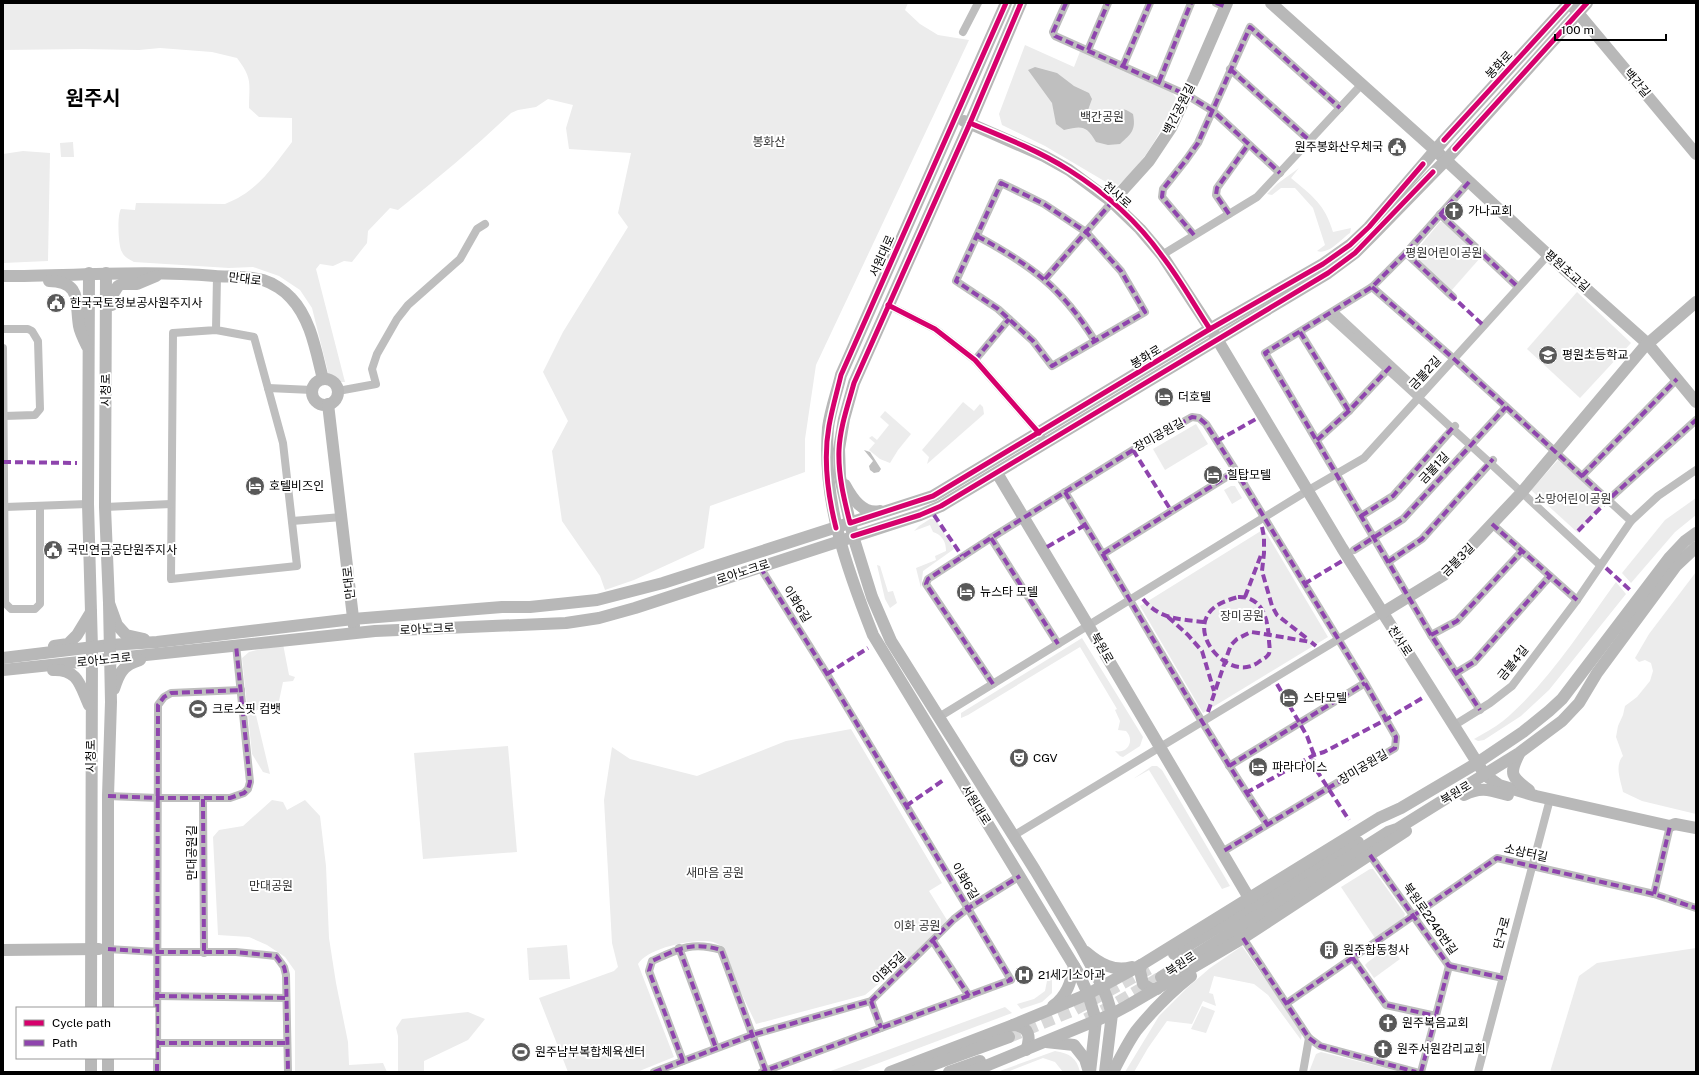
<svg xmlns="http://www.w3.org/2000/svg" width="1699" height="1075" font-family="'Public Sans','Noto Sans KR',sans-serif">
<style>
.green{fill:#ececec}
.water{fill:#bfbfbf}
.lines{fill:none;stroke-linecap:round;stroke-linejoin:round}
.secondary-tunnel{stroke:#d9d9d9;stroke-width:12;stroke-dasharray:12 6;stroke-linecap:butt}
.street{stroke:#bebebe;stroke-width:8}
.secondary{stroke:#b8b8b8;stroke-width:12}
.quiet{stroke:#8e44ad;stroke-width:4;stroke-dasharray:8 4;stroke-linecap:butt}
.cycleway-casing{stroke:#fff;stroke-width:8}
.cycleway{stroke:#d6006c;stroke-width:5}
.labels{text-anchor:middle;stroke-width:4;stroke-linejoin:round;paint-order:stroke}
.street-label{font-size:12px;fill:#000;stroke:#fff}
.park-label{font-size:12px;fill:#333;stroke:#fff}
.poi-label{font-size:12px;fill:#000;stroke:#fff;text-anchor:start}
.town-label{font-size:20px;font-weight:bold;fill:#000;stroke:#fff}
</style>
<rect width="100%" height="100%" fill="#fff"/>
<g class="green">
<path d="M3,3H908L905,10L920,24L938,35L969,40L816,365L805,439V472L710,506L704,548L634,580L605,590L600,576L562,521L552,451L568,421L543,372L563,332L628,227L618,213L631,153L569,149L566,128L573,105L548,99L536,107L518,110L511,113C475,147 437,179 398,210L390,208L368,231L367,243L352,262L344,261L333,266L320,264L316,269L345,382H334L330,380L312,308L300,290L279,276L253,267L229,268L134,262C129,259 124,257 122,252C118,246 117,214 121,209L135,210L136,203L225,204C257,192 272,168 292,142V118L259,117L249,108C249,83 253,79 237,58L212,52L160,48L139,50L83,49L3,50Z"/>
<path d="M1025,45L1074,67L1081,49L1171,91L1176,98C1163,130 1144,164 1117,186L1111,185L1045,146L1002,125L999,114Z"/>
<path d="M73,142L74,157H61L60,143Z"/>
<path d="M23,151L50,153L48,261L3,263V154Z"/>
<path d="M1299,168L1291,178C1312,196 1325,204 1333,232L1351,228L1350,233C1341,239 1329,255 1317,251L1325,245L1313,208L1295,188H1281L1272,195L1267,194L1277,184Z"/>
<path d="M1445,221L1480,258L1451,291L1414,256L1415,252L1440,222Z"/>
<path d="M1577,292L1631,343L1580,398L1527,349Z"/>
<path d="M963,402L974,411L980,404L983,407L984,414L927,464L929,457L922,450Z"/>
<path d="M885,411L911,434L898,450L890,463L880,459L869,450L875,443L869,438L872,436L877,440L889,425L880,417Z"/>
<path d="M1196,424L1208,444L1165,470L1153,449Z"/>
<path d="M1558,460L1606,502L1578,533L1531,490Z"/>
<path d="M1231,486H1235L1242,498L1232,504L1224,490Z"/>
<path d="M1696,498V515L1675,532L1631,583L1622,573L1665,520Z"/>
<path d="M930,519H934L937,522L954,549L923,571L921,588L916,568L936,560L935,556L946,551C946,541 942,535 933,532L930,525L914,531L919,526Z"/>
<path d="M1264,529L1328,637L1203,713L1140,606Z"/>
<path d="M877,565L880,566L888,592L893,591L897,603L890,608L885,599Z"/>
<path d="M1696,572V814L1642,801L1623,792C1621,781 1614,766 1623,756L1616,737L1618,726L1623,715L1625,706L1637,697L1650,681L1653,671L1651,663L1645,660L1639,662L1635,658L1649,634Z"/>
<path d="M1616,582L1626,594L1549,690L1521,716L1484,740L1478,741L1474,739C1484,733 1494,728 1503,721C1549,682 1581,630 1616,582Z"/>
<path d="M1082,638L1143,737L1140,746L1123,757L1120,756L1115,751C1128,754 1135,740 1126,731L1118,730L1120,721L1115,710L1117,709L1080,647L968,715L961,718V713Z"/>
<path d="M283,644L289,675L295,677L293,681L283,682L279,701L255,711L270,774L263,772L252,754L242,658L249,652Z"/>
<path d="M851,729L942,883L929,891L947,920L900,967L892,957L886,969L882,981L865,995L756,1024L736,982L724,947C721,946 716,943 713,942C694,938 648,948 638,964L674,1057L637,1072H568L539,998L614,971L618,967L612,943L604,800L612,747L630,759L697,776L786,741Z"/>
<path d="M508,746L517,852L423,859L414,753Z"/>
<path d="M1152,766H1157L1162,770L1230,886L1222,889L1149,770L1133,779Z"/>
<path d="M272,800L283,802L287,810L305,800L320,816L326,866L329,938L336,983L348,1042L349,1065L383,1063L387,1072H295V971L285,957L267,945L249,937L218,935L213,837L219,830L243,826Z"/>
<path d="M1370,869H1373L1405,914L1403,920L1375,938L1341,887Z"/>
<path d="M567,945L570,979L529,980L527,948Z"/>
<path d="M1242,946L1302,1032L1301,1040L1268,995L1254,984L1214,976L1209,993L1213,994L1216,1006L1203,1001L1192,1024L1167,1021L1148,1048L1134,1072H1125L1159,1016L1188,987L1210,968Z"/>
<path d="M1390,946L1400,959L1374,978L1365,965L1368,962Z"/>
<path d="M1696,948V1072H1550L1579,976L1597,963Z"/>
<path d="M1052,980V993L1042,1002L1021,1009L1017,1004L1034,999L1045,991L1047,981Z"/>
<path d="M1202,1006L1215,1011L1206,1033L1191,1029Z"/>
<path d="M1005,1007L1012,1013L855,1072H828Z"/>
<path d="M468,1012L485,1019L468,1040L424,1061V1072H398V1036L396,1028L402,1019Z"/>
<path d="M1055,1051C1069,1053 1077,1058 1080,1072H1063L1055,1062L1043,1058L1007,1072H997Z"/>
<path d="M1321,1052L1401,1072H1309L1316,1054Z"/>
</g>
<g class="water">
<path d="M1035,67L1057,73L1074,86L1089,93L1092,99L1088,110L1094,116C1111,115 1117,102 1133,114C1136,130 1132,133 1120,144L1108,145L1096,142C1086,125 1082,126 1064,130L1056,124L1052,103L1028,70Z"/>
<path d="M864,450L870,452L881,469L879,472L874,473L870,470L869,466L873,461Z"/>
</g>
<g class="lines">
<g class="secondary-tunnel">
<path d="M1086,1019L1108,1008L1161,977"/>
<path d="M1009,1037L1074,1010L1152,967"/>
</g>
<g class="street">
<path d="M1066,3L1053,32L1055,36L1187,95L1213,111L1280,173"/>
<path d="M1216,3L1226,7"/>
<path d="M963,32L978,3"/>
<path d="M1088,50L1108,3"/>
<path d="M1123,66L1150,3"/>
<path d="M1230,69L1310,141"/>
<path d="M1159,82L1191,3"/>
<path d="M1469,182L1406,253L1372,287L1265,353L1431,635L1480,710"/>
<path d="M1001,183L1044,204L1086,232L1121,271L1145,312L1052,366L1033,341L998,309L956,281Z"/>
<path d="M1229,214L1216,195L1217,188L1248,145"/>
<path d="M1440,214L1518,287"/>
<path d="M1194,235L1162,197L1163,189L1186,160L1198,143L1250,27L1340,108"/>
<path d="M977,236C1031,265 1062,288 1095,341"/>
<path d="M1406,253L1453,297"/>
<path d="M1162,255L1257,197L1362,84"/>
<path d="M1045,279L1112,202"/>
<path d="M1372,287L1454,359L1631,521"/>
<path d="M888,305L935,329L975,360L1039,433L1045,443"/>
<path d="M1334,312L1419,391"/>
<path d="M1328,315L1490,463L1600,565"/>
<path d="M3,329H28L32,331L38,341L40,409L35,415L4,416"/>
<path d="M216,330L254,337L283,443L297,566L171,579L173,333L216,330L217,276"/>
<path d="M1300,332L1349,411"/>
<path d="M3,348L5,603L11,609H35L40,604V506"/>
<path d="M975,360L1009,319"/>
<path d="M268,388L312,390"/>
<path d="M338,391L376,384L372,369L377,354L397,319L408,305L460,259L477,229L485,224"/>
<path d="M1317,440L1349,411L1391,366"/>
<path d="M1582,476L1677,379"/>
<path d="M1065,492C1133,602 1195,716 1267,824"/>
<path d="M1608,500L1696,420"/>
<path d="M5,507L88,504"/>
<path d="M105,507L171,504"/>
<path d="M1361,516L1393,496L1455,426"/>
<path d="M292,521L342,517"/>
<path d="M1492,524L1577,600"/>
<path d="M991,538L1058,644"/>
<path d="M1354,550L1403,519L1506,407"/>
<path d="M1103,554L1236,471"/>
<path d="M1388,562L1422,539L1493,460"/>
<path d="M760,567L827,674L1011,980L762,1072"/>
<path d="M1431,635L1457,621L1522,551"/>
<path d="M1456,673L1474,662L1550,576"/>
<path d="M993,684L926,584L928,579L991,538L1133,450L1192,417L1199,418L1206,424L1236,471L1365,683L1396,737L1395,748L1222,852"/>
<path d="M939,717L1307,491L1364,458L1548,255"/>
<path d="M1453,726L1490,703L1512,686L1577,600L1631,521L1658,496L1696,470"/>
<path d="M1229,766L1365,683"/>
<path d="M108,796L158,798H230L244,793L248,789L250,782L236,645"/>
<path d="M203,799L204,953"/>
<path d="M1013,836L1382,613"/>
<path d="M1370,855L1449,966"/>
<path d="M1654,894L1670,826"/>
<path d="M1243,938L1309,1038L1320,1046L1416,1072"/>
<path d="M933,941L969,996"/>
<path d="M679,948L716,1048"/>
<path d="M108,949L157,952H236L276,956L284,967L286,975L288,1072"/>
<path d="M1352,957L1386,1005L1436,1016"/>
<path d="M1449,966L1503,978"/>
<path d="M157,996L286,998"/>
<path d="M871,1001L881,1028"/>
<path d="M1287,1003L1497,858L1654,894L1696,908"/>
<path d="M157,1043H287"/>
<path d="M683,1061L649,971L652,961C678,949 692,941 721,950L766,1072"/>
<path d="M157,1072L158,705L164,697L171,693L241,690"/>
<path d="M654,1072L752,1035L871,1001L954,919L967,909L1020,876"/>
<path d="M1303,1072L1309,1038"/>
<path d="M1421,1072L1449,966"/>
<path d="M1478,1072L1550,799"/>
</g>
<g class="secondary">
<path d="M1006,3L841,375C837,392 830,411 828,428C822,501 847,569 873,635L1079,974L1088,994L1096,1020L1090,1072"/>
<path d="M1021,3L970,123L854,383L844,419L839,449L840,477L853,536L872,597L891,641L1035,870L1081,947L1102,986L1107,998L1112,1014L1105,1072"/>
<path d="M1271,3L1435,150L1546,253L1648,344L1696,402"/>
<path d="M1573,7L1696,154"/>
<path d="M964,121L1044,156L1069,170L1112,202L1140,229L1162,255L1217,339L1342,548L1485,775L1499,785L1536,796L1670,826L1675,824L1696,828"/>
<path d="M1112,202L1149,161L1171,128L1195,77L1227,3"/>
<path d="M89,273L88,504L92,648L91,1008"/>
<path d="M106,273L105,507L109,603L117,625L126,635L144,639"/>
<path d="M3,276C74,276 144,270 215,276C230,277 248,276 263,280C273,283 285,291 291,298C311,319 316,352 323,379"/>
<path d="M49,281C82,282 75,301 79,326C80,332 84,340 87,346"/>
<path d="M112,305L113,294L118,286L122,284H137L156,276"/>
<circle cx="325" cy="392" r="13"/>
<path d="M328,404L354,626"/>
<path d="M997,473L1088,625L1249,898"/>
<path d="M845,485C852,498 863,515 880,511"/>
<path d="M1382,613L1444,575L1522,492L1644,347L1696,302"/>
<path d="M54,646L68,644L77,635L91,612"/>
<path d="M3,658L110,645L157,642L353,619L502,607H530L597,600L663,583L933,496L1210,329L1323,264L1350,245L1369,227L1444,140L1569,3"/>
<path d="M3,670L375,631L566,623L599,618L635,608L920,515L941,506L1293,294L1328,273L1355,253L1373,235L1446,160L1587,3"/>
<path d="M53,670C78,669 80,685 89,705"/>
<path d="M114,689C119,673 123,665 140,660"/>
<path d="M1519,754C1509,774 1511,777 1529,790"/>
<path d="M1464,795C1481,786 1490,790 1508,795"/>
<path d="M3,950L99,949"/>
<path d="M1086,952C1100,964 1114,972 1132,967"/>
<path d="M1174,954L1358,842"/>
<path d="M1141,965L1140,971L1143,984L1151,989H1157"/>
<path d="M1161,977L1388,832L1397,829L1519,753L1562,721L1579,703L1597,673L1676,566L1696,547"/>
<path d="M1053,1006C1067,996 1071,982 1074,966"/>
<path d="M108,1008V796L111,702L109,603"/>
<path d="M1013,1025C1030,1026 1031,1038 1026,1050"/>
<path d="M1046,1042L1074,1045L1085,1059L1089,1072"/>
<path d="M108,1058V1072"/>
<path d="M91,1072V1058"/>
<path d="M890,1072L1013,1025L1088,994L1141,965L1379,818L1401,808L1477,763L1523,732L1549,711L1562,699L1670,557L1685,541L1696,533"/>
<path d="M913,1072L1009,1037"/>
<path d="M949,1072L980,1061"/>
<path d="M971,1072L1112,1014L1127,1006L1243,938L1406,831"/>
<path d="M1113,1072C1120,1058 1127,1044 1136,1031C1152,1011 1171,992 1191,976"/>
</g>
<g class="quiet">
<path d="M1066,3L1053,32L1055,36L1187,95L1213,111L1280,173"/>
<path d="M1216,3L1226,7"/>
<path d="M1088,50L1108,3"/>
<path d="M1123,66L1150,3"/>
<path d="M1230,69L1310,141"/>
<path d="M1159,82L1191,3"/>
<path d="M1469,182L1406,253L1372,287L1265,353L1431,635L1480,710"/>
<path d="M1001,183L1044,204L1086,232L1121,271L1145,312L1052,366L1033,341L998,309L956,281Z"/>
<path d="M1229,214L1216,195L1217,188L1248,145"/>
<path d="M1440,214L1518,287"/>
<path d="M1194,235L1162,197L1163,189L1186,160L1198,143L1250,27L1340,108"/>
<path d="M977,236C1031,265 1062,288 1095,341"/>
<path d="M1406,253L1484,326"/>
<path d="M1045,279L1112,202"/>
<path d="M1372,287L1454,359L1608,500"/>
<path d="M1300,332L1349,411"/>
<path d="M975,360L1009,319"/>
<path d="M1317,440L1349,411L1391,366"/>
<path d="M1217,441L1256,419"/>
<path d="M1133,450L1172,512"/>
<path d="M3,462L77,463"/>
<path d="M1582,476L1677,379"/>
<path d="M1065,492C1133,602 1195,716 1267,824"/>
<path d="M934,515L962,556"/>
<path d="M1361,516L1393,496L1455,425"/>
<path d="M1492,524L1577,600"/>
<path d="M1262,527L1264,537V553L1262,571L1272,606L1277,615L1309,640"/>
<path d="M1578,531L1608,500L1696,420"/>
<path d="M991,538L1058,644"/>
<path d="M1047,547L1085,525"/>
<path d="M1354,550L1403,519L1506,407"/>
<path d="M1103,554L1236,471"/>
<path d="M1388,562L1422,539L1493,459"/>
<path d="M760,567L827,674L1011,980L762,1072"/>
<path d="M1606,568L1630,590"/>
<path d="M1304,584L1342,561"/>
<path d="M1238,597C1263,596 1268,620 1269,640C1269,645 1271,652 1268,655C1266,658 1263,659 1260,661C1249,670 1236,669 1224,661C1209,651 1197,629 1209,613C1215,604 1228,600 1238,597Z"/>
<path d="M1245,597L1261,555"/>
<path d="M1143,599C1160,620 1180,619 1204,622"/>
<path d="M1168,617L1188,635L1202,651L1214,691"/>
<path d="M1431,635L1457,621L1522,551"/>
<path d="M1456,673L1474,662L1550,576"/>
<path d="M827,674L868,648"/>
<path d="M993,684L926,584L928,579L991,538L1133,450L1192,417L1199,418L1206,424L1236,471L1365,683L1396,737L1395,748L1222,852"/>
<path d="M1277,684L1307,736L1314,755L1313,765L1349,820"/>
<path d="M1208,712L1228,653L1231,645L1237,639L1251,632L1258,633L1311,642L1316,646"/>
<path d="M1229,766L1365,683"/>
<path d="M1246,793L1314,755L1324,752L1387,719L1424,697"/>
<path d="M108,796L158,798H230L244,793L248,789L250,782L236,645"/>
<path d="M203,799L204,953"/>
<path d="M906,806L945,779"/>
<path d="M1370,855L1449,966"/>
<path d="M1654,894L1670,826"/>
<path d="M1243,938L1309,1038L1320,1046L1416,1072"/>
<path d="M933,941L969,996"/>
<path d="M679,948L716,1048"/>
<path d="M108,949L157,952H236L276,956L284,967L286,975L288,1072"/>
<path d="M1352,957L1386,1005L1436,1016"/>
<path d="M1449,966L1503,978"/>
<path d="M157,996L286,998"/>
<path d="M871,1001L881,1028"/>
<path d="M1287,1003L1497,858L1654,894L1696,908"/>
<path d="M157,1043H287"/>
<path d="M683,1061L649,971L652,961C678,949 692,941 721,950L766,1072"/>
<path d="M157,1072L158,705L164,697L171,693L241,690"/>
<path d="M654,1072L752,1035L871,1001L954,919L967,909L1020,876"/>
<path d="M1421,1072L1449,966"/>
</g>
<defs>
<g id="cycleway">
<path d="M1021,3L970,123L854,383C848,405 840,427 839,450C838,475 844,499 850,523L933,496L1210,329L1323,264L1350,245L1369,227L1423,164"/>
<path d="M970,123C1004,137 1039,151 1069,170C1104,192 1138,222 1162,256C1180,279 1194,305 1210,329"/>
<path d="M1444,140L1569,3"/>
<path d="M1455,149L1587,3"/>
<path d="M888,305L935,329L975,360L1039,433"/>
<path d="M836,528C828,496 823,459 829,426C832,409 837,392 841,375L1006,3"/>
<path d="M853,536L920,515L941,506L1328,273L1355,253L1433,172"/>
</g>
</defs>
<use href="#cycleway" class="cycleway-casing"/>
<use href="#cycleway" class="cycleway"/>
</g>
<defs>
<symbol id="civic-disc" viewBox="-11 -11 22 22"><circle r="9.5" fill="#595959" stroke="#fff"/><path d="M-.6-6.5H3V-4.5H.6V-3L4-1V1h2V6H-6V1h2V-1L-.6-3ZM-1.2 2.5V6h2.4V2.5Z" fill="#fff"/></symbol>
<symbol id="church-disc" viewBox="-11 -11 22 22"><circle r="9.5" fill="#595959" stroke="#fff"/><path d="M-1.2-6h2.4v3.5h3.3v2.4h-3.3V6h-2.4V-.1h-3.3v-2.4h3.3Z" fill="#fff"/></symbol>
<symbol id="school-disc" viewBox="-11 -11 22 22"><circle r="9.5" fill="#595959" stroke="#fff"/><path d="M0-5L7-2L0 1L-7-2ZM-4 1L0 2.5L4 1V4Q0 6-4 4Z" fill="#fff"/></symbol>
<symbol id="hotel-disc" viewBox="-11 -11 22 22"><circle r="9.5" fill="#595959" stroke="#fff"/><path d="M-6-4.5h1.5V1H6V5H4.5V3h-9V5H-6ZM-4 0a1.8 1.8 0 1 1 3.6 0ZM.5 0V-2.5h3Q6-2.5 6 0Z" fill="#fff"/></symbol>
<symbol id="stadium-disc" viewBox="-11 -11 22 22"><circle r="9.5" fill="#595959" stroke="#fff"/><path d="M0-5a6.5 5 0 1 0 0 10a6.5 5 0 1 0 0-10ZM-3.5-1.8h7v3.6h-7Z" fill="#fff"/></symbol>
<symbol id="theatre-disc" viewBox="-11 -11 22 22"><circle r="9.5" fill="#595959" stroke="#fff"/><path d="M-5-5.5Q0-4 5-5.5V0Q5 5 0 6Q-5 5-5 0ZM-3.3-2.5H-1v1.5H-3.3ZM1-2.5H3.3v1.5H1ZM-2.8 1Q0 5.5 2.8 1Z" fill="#fff"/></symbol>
<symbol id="building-disc" viewBox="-11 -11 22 22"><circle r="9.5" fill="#595959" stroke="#fff"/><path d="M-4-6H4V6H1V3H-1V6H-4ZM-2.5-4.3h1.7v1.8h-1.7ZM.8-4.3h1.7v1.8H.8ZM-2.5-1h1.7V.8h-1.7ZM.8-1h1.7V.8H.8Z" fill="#fff"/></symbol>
<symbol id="hospital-disc" viewBox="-11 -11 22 22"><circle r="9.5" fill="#595959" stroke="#fff"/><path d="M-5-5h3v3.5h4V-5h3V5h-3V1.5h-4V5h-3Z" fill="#fff"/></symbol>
</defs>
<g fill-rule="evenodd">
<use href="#civic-disc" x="1386" y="136" width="22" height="22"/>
<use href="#church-disc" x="1443" y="200" width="22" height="22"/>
<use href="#civic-disc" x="45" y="292" width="22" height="22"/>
<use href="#school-disc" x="1537" y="344" width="22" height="22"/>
<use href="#hotel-disc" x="1153" y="386" width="22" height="22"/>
<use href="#hotel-disc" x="1202" y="464" width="22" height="22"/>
<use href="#hotel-disc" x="244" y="475" width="22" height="22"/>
<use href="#civic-disc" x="42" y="539" width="22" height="22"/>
<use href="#hotel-disc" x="955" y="581" width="22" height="22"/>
<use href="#hotel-disc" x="1278" y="687" width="22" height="22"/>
<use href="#stadium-disc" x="187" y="698" width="22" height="22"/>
<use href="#theatre-disc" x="1008" y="747" width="22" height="22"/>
<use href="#hotel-disc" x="1247" y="756" width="22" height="22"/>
<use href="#building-disc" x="1318" y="939" width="22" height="22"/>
<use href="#hospital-disc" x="1013" y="964" width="22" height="22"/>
<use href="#church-disc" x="1377" y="1012" width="22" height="22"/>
<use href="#church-disc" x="1372" y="1038" width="22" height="22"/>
<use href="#stadium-disc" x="510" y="1041" width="22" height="22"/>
</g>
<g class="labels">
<g class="street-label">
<text transform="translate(1499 65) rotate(-47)" y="4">봉화로</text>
<text transform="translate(1637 83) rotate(50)" y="4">백간길</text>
<text transform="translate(1179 109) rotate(-63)" y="4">백간공원길</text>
<text transform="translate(1117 195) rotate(41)" y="4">천사로</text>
<text transform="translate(882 256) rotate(-66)" y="4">서원대로</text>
<text transform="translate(1567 271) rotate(42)" y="4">평원초교길</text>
<text transform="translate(245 279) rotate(7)" y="4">만대로</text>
<text transform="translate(1146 357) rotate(-31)" y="4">봉화로</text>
<text transform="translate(1425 373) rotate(-47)" y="4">금불2길</text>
<text transform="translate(106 390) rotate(-90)" y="4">시청로</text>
<text transform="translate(1159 435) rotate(-29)" y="4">장미공원길</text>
<text transform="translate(1434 468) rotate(-47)" y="4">금불1길</text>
<text transform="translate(1458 560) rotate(-45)" y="4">금불3길</text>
<text transform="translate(743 572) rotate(-18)" y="4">로아노크로</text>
<text transform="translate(349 583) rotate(-96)" y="4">만대로</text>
<text transform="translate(797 604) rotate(58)" y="4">이화6길</text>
<text transform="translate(427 629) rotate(-3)" y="4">로아노크로</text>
<text transform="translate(1400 641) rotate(57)" y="4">천사로</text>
<text transform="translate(1102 648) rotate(60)" y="4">북원로</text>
<text transform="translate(104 660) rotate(-6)" y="4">로아노크로</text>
<text transform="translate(1513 663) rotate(-51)" y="4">금불4길</text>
<text transform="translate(91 756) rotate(-90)" y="4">시청로</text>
<text transform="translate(1363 767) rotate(-31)" y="4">장미공원길</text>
<text transform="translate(1456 793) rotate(-31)" y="4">북원로</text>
<text transform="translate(976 805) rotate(58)" y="4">서원대로</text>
<text transform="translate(192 853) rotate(-90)" y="4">만대공원길</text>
<text transform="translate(1526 853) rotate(12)" y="4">소삼터길</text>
<text transform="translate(965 881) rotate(59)" y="4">이화6길</text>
<text transform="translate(1430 919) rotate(55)" y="4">북원로2246번길</text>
<text transform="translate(1502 933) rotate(-75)" y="4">단구로</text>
<text transform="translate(1181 964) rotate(-33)" y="4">북원로</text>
<text transform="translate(889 968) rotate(-44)" y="4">이화5길</text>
</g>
<g class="park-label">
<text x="1102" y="121">백간공원</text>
<text x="769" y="146">봉화산</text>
<text x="1444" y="257">평원어린이공원</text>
<text x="1573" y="503">소망어린이공원</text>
<text x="1242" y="620">장미공원</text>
<text x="715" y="877">새마음 공원</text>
<text x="271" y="890">만대공원</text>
<text x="917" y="930">이화 공원</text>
</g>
<g class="poi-label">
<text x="1383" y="151" text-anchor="end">원주봉화산우체국</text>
<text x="1468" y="215">가나교회</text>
<text x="70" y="307">한국국토정보공사원주지사</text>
<text x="1562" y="359">평원초등학교</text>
<text x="1178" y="401">더호텔</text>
<text x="1227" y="479">힐탑모텔</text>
<text x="269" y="490">호텔비즈인</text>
<text x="67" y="554">국민연금공단원주지사</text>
<text x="980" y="596">뉴스타 모텔</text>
<text x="1303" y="702">스타모텔</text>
<text x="212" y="713">크로스핏 컴뱃</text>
<text x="1033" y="762">CGV</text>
<text x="1272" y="771">파라다이스</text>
<text x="1343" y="954">원주합동청사</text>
<text x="1038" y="979">21세기소아과</text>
<text x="1402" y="1027">원주복음교회</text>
<text x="1397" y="1053">원주서원감리교회</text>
<text x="535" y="1056">원주남부복합체육센터</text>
</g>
<g class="town-label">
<text x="93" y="105">원주시</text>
</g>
</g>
<rect width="1699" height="1075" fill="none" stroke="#000000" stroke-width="8"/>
<rect x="16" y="1007" width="140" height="52" fill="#ffffff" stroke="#999999"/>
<rect x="24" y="1020" width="20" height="6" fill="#d6006c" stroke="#999999"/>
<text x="52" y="1027" font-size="12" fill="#000000">Cycle path</text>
<rect x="24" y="1040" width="20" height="6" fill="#8e44ad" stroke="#999999"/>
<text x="52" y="1047" font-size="12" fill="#000000">Path</text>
<path d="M1555 34v6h111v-6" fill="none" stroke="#000000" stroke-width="2"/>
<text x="1561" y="34" font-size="12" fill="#000000" stroke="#ffffff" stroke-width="3" paint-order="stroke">100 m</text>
</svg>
